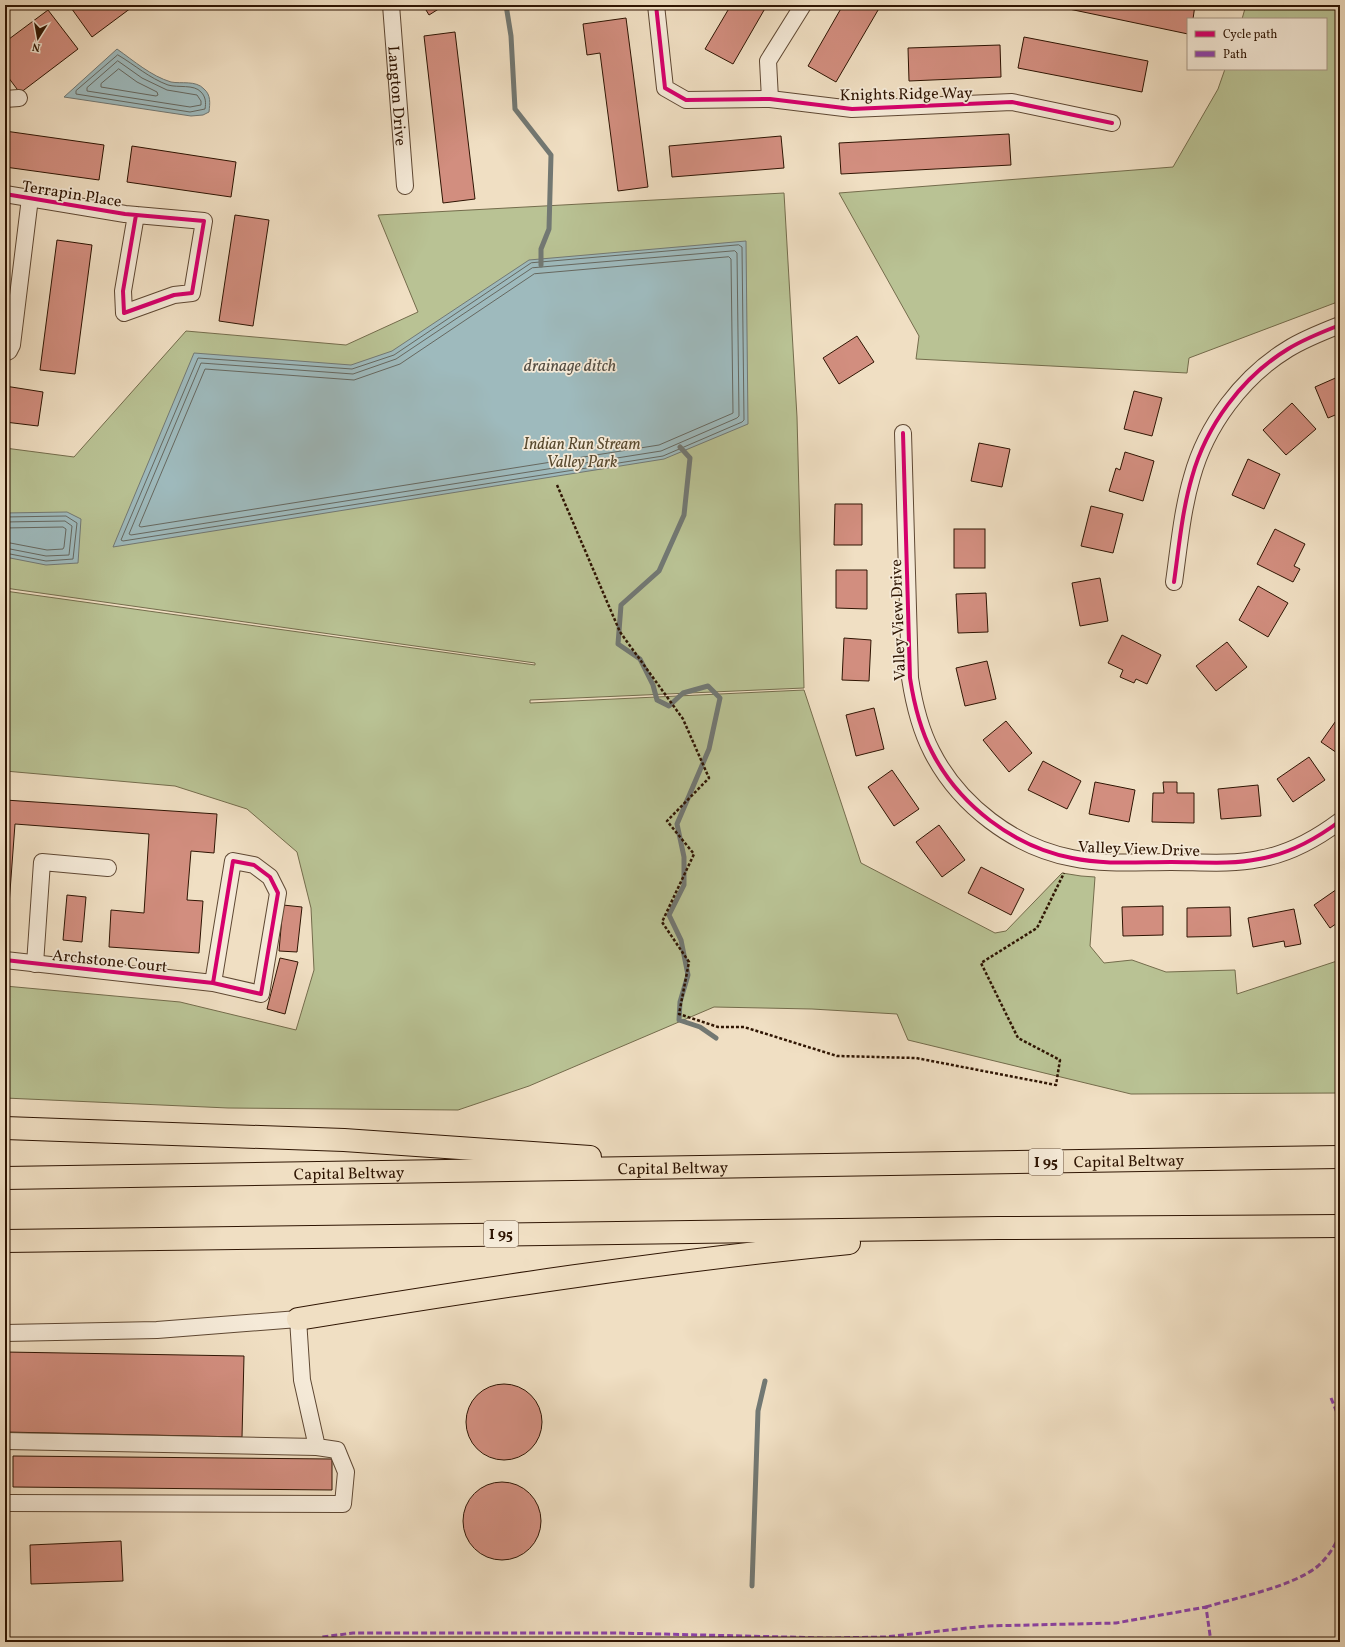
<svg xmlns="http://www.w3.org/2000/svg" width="1345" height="1647" font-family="Vollkorn,serif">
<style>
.green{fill:#b9c294;stroke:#746c4c}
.water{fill:#9ebabd;stroke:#727873}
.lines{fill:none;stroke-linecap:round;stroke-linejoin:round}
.shore{stroke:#666860;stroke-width:1}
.stream{stroke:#727873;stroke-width:5}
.building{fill:#d28e7f;stroke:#2f1503}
.minor-casing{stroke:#5f4833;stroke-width:18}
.highway-casing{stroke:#2f1503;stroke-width:24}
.path{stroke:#2f1503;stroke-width:2.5;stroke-dasharray:3 2;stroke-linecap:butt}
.minor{stroke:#f5ead8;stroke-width:16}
.highway{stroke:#f0dfc3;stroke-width:22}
.quiet{stroke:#8e44ad;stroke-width:3;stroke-dasharray:6 3;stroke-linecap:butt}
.cycleway-casing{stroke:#f5ead8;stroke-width:6}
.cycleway{stroke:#d6006c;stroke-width:4}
.labels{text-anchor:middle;stroke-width:3.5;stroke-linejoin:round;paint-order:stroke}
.shield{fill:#f5ead8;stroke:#6a5543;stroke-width:1}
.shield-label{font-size:15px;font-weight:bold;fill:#2f1503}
.street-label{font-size:16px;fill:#2f1503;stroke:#f5ead8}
.park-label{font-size:16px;font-style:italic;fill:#58492e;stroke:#f5ead8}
.water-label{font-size:17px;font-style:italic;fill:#564f44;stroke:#f5ead8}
</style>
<rect width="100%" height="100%" fill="#f0dfc3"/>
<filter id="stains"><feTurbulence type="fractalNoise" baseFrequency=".005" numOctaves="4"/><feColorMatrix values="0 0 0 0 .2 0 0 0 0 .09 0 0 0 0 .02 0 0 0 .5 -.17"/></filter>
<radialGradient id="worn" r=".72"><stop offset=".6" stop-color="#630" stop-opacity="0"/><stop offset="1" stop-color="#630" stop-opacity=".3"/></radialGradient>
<g class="green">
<path d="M1246,5H1340V301L1189,358L1187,373L916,359L919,336L839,193L1173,167L1218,89L1225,69H1326V19H1242Z"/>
<path d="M784,193L797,417L804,688L530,700V703L804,690L861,863L995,933L1006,931L1062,873L1081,876L1095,877L1090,946L1104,963L1132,960L1166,972L1235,970L1237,994L1340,960V1093L1131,1094L908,1040L897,1014L812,1009L714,1007L529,1086L458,1110L228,1108L5,1098V986L180,1002L296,1030L314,970L311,908L297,852L247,809L175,786L5,771V591L535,665V663L5,588V448L74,457L186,331L346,345L418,312L378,215Z"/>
</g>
<g class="water">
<path d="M117,49C134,61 151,76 171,82C181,84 196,80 204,89C211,95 210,103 209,112L203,115L191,116L64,97Z"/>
<path d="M746,241L748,424L664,459L113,547L194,353L351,365L392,351L529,260Z"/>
<path d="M67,512L81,519L78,563L46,565L5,557V513Z"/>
</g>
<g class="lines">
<g class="shore">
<path d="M118,55C135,65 149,78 168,85C178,88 194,84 201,92C206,97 206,103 205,109L190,112L76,94V91Z"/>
<path d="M118,61L142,78L167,90L197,95L201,101V105L190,107L87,91V88Z"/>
<path d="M119,69L137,82L157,92L158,95L156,96L101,87V84Z"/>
<path d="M739,245L742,247L744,420L742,422L663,456L123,541L121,540L198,358L352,369L394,355L531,263Z"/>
<path d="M735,251L737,253L739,416L737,418L661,451L131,535L129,534L201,363L353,374L396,359L532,268Z"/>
<path d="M729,257L731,259L733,413L731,414L659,445L141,527L139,526L205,369L354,380L400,364L534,274Z"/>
<path d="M5,517L66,516L77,523L73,559L46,561L5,553"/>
<path d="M5,522L65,521L72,526L69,555L46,556L5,548"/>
<path d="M5,528L63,527L66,529L64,547L63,549L47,550L5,542"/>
</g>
<g class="stream">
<path d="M506,5L511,36L515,109L551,155L549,229L541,249V265"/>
<path d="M680,447L690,458L684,515L659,571L621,605L618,644L640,659L653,685L657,700L669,706L683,693L708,686L720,698L709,749L677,824L684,857V885L669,915L681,940L688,975L680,1002L679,1020L700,1027L716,1038"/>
<path d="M752,1586L758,1411L765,1381"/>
</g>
</g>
<g class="building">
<path d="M69,5H135L92,37Z"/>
<path d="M423,5H445L429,15Z"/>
<path d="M731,5H767L733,64L705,49Z"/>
<path d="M843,5H881L836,82L808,66Z"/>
<path d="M1050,5H1195L1193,19H1188V34Z"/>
<path d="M48,10L78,49L20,93L5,73V42Z"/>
<path d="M626,18L648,187L618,191L600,53L587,55L583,24Z"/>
<path d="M455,32L475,199L443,203L424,36Z"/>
<path d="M1024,37L1148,61L1142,92L1018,68Z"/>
<path d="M1000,45L1001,77L909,81L908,48Z"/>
<path d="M5,131L104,145L99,180L5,167Z"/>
<path d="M1009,134L1011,165L841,174L839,143Z"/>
<path d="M781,136L784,168L672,177L669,146Z"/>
<path d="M132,146L236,162L231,197L127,182Z"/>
<path d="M235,215L269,220L253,326L219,321Z"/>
<path d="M57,240L92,245L75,374L40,370Z"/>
<path d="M857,336L874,362L839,384L823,358Z"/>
<path d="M1340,376V413L1328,418L1315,387Z"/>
<path d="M5,386L43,392L38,426L5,422Z"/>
<path d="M1134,391L1162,398L1152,436L1124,429Z"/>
<path d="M1292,403L1316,429L1286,455L1263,430Z"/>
<path d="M979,443L1010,449L1002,487L971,481Z"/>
<path d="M1125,452L1154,461L1143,501L1109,491L1116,468L1120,470Z"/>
<path d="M1248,459L1280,474L1264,509L1232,495Z"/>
<path d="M835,504H862V545H834Z"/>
<path d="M1091,506L1123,514L1113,553L1081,546Z"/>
<rect x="954" y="529" width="31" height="39"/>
<path d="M1275,529L1305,544L1294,566L1300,569L1293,582L1257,564Z"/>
<path d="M836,570H867V609L836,608Z"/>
<path d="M1100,578L1108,621L1080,626L1072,583Z"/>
<path d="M1258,586L1288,603L1268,637L1239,620Z"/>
<path d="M986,593L988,632L958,633L956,594Z"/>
<path d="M1122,635L1161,655L1147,684L1136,679L1134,683L1120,677L1123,670L1108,663Z"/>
<path d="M844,638L871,640L869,681L842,680Z"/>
<path d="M1227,642L1247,667L1216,691L1196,666Z"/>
<path d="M987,661L996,699L965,706L956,668Z"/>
<path d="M874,708L884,749L856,756L846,715Z"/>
<path d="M1340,715V755L1321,742Z"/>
<path d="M1006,721L1032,753L1009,772L983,740Z"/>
<path d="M1309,757L1325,780L1293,802L1277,779Z"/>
<path d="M1043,761L1081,781L1067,809L1028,790Z"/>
<path d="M892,770L919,809L894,826L868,787Z"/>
<path d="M1095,782L1135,790L1129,822L1089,814Z"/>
<path d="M1163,782H1177V793H1194V823L1152,822L1153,793H1164Z"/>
<path d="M1258,785L1261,816L1221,819L1218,789Z"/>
<path d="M5,800L217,814L214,853L191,851L187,900L203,901L199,953L109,947L111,910L144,913L149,834L15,824L7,932H5Z"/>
<path d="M939,825L965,860L942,877L916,842Z"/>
<path d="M981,867L1024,889L1011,915L968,893Z"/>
<path d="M1340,887V921L1330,928L1314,905Z"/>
<path d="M67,895L86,897L82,942L63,940Z"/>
<path d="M283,905L302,907L297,952L279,951Z"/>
<path d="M1163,906V935L1123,936L1122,907Z"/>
<path d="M1230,907L1231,936L1187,937V908Z"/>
<path d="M1294,909L1301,944L1285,947L1284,941L1253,947L1248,918Z"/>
<path d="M280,958L298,962L285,1014L267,1009Z"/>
<path d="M5,1352L244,1356L242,1437L5,1432Z"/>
<circle cx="504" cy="1422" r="38"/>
<path d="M13,1456L332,1459V1490L13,1487Z"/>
<circle cx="502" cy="1521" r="39"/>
<path d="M121,1541L123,1581L31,1584L30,1545Z"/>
</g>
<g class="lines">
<defs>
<g id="minor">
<path id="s1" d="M391,5L405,186"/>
<path d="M656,5L665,88L686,100L770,99L852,109L1012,102L1112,123"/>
<path d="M5,99L19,98"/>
<path d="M770,99L768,61L803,5"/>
<path d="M5,194L125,214L204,221L192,293L174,295L124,313L123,291L136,215"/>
<path d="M5,353L9,351L12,345L30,198"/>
<path d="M903,433L910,678C914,704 920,729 932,752C959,805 1014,847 1072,858C1105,865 1138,862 1171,862C1200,862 1231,865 1259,859C1289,854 1316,839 1340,821"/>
<path d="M1174,582C1179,547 1182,511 1192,477C1206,426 1242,377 1288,349C1304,339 1322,332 1340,325"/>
<path d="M5,960L213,983L261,994L278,893L270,877L254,865L233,861L213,983"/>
<path d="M35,964L42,862L108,868"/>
<path d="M5,1333L157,1330L298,1319L302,1380L317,1447L337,1450L346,1472L343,1504L5,1503"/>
<path d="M5,1441L317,1447"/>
</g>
<g id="highway">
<path d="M5,1128L344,1140L590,1157"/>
<path id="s2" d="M5,1178L1340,1157"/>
<path d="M5,1241L998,1228L1340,1226"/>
<path d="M298,1319C481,1289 664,1261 849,1243"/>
</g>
</defs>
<use href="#minor" class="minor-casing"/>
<use href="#highway" class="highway-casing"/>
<path class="path" d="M557,485L620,632L683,719L709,778L667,821L694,854L662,922L689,962L679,1014L718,1027H744L837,1056L916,1058L1056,1085L1060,1060L1018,1038L981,963L1037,928L1064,873"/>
<use href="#minor" class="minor"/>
<use href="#highway" class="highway"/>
<g class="quiet">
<path d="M1331,1398L1340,1420"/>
<path d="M1206,1607C1238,1597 1292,1587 1318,1566C1328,1557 1335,1546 1340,1534"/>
<path d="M315,1642L322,1637L353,1633H617L828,1638L885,1637L986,1626L1116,1623L1206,1607L1211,1642"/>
</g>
<defs>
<g id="cycleway">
<path d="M656,5L665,88L686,100L770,99L852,109L1012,102L1112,123"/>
<path d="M5,194L125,214L204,221L192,293L174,295L124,313L123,291L136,215"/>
<path d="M903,433L910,678C914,704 920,729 932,752C959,805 1014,847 1072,858C1105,865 1138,862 1171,862C1200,862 1231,865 1259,859C1289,854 1316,839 1340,821"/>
<path d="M1174,582C1179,547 1182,511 1192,477C1206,426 1242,377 1288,349C1304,339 1322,332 1340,325"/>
<path d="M5,960L213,983L261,994L278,893L270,877L254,865L233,861L213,983"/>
</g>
</defs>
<use href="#cycleway" class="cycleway-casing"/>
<use href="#cycleway" class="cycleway"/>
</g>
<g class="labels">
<g class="shield">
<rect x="1029" y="1149" width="34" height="26" rx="3"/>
<rect x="484" y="1221" width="34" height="26" rx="3"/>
</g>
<g class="shield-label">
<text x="1046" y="1167">I 95</text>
<text x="501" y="1239">I 95</text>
</g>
<g class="street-label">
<text transform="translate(906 93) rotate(-1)" y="6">Knights Ridge Way</text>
<text dy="6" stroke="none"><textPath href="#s1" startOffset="91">Langton Drive</textPath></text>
<text transform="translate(72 193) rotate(9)" y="6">Terrapin Place</text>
<text transform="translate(897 620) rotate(-92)" y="6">Valley View Drive</text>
<text transform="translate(1139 848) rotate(2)" y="6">Valley View Drive</text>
<text transform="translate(110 960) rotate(6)" y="6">Archstone Court</text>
<text dy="6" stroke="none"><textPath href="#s2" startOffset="1124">Capital Beltway</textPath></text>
<text dy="6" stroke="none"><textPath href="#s2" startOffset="668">Capital Beltway</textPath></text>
<text dy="6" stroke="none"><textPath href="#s2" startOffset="344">Capital Beltway</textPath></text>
</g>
<g class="park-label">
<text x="582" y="449">Indian Run Stream<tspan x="582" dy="18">Valley Park</tspan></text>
</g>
<g class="water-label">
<text x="570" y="371">drainage ditch</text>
</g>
</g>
<rect width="1345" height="1647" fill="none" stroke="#f0dfc3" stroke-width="20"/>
<rect x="6" y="6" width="1333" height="1635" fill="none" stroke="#2f1503" stroke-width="2"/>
<rect x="10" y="10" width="1325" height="1627" fill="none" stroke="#2f1503"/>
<rect x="1187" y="18" width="140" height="52" fill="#f5ead8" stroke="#a69583"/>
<rect x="1195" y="31" width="20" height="6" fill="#d6006c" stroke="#a69583"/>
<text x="1223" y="38" font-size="12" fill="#2f1503">Cycle path</text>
<rect x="1195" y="51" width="20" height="6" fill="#8e44ad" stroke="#a69583"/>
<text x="1223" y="58" font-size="12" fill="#2f1503">Path</text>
<g transform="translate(38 38) rotate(191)" stroke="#f5ead8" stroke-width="3" paint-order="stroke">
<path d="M0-3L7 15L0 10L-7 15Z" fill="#2f1503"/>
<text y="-6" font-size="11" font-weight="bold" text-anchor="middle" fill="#2f1503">N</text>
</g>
<rect width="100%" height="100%" filter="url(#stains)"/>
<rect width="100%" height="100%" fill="url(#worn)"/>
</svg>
